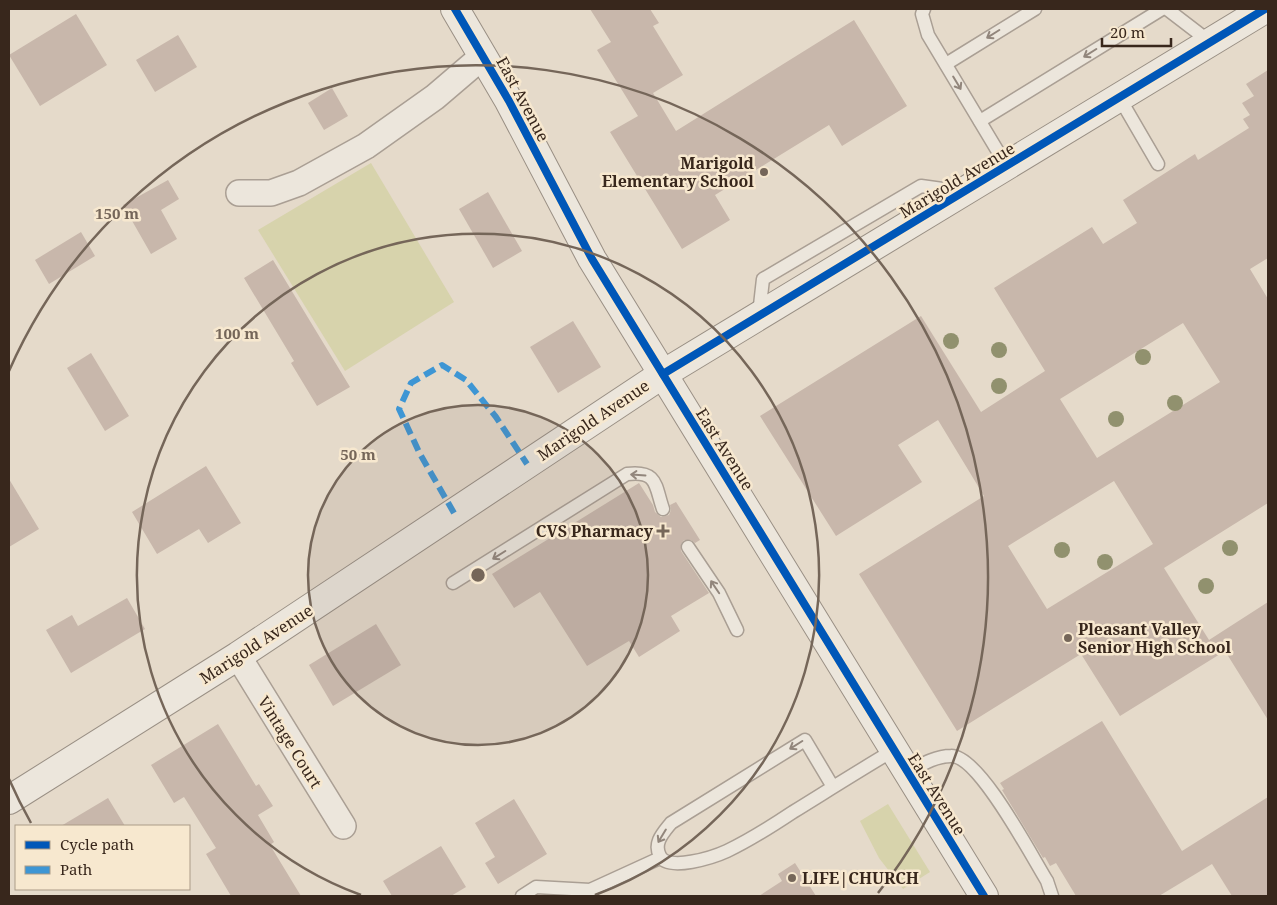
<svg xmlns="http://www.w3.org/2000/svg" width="1277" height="905" font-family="'Noto Serif',serif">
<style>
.green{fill:#d7d3ac}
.building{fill:#c8b7ab;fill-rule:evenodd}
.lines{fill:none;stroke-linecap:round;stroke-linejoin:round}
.lane-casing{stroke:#aa9f94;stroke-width:15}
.street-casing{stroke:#aa9f94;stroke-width:28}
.secondary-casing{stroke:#998f84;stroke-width:30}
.lane{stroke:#ece6dc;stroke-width:12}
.street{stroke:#ece6dc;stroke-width:25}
.secondary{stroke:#ece6dc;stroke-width:28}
.quiet{stroke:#3e96d4;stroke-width:6;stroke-dasharray:12 6;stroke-linecap:butt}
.cycleway-casing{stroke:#f7e8cf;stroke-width:11}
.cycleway{stroke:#0057b8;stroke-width:8}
.tree{fill:#91916e}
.oneway{stroke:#92867c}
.ring{fill:none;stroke:#756659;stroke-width:2.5}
.poi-dot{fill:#756659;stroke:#f7e8cf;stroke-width:2}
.labels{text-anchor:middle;stroke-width:5;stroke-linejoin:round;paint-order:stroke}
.street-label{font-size:16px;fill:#38271c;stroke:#f7e8cf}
.poi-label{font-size:16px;font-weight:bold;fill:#38271c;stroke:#f7e8cf;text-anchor:end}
.centre{fill:#756659;stroke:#f7e8cf;stroke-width:2.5}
.ring-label{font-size:15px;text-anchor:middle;font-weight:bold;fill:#756659;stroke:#f7e8cf;stroke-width:5;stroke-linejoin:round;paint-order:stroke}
</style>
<rect width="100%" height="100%" fill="#e5daca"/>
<g class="green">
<path d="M371,163L454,302L345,371L258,230Z"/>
<path d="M888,804L930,872L903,889L879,858L860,821Z"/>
</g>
<g class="building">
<path d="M590,9H650L659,23L653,26L683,75L653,93L676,131L854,20L907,106L842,146L829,125L715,195L730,220L682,249L610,132L638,116L597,50L611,42Z"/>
<path d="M76,14L107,65L40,106L9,55Z"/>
<path d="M178,35L197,67L155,92L136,60Z"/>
<path d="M1268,70V258L1250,269L1268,299V503L1164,568L1209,640L1268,602V720L1225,651L1120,716L1081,654L957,731L859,574L984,496L938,420L898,445L922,482L836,536L760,416L921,316L981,412L1045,371L994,288L1092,227L1103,244L1137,223L1123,200L1195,154L1198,160L1249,128L1243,119L1250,115L1242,103L1254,96L1246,84ZM1183,323L1220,382L1097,458L1060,399ZM1114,481L1153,544L1047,609L1008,546Z"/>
<path d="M332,88L348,116L324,130L308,103Z"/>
<path d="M168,180L179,199L161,210L177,239L151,254L123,205Z"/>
<path d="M488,192L522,251L493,268L459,209Z"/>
<path d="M81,232L95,256L49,284L35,260Z"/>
<path d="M273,260L350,387L317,406L291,363L294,361L244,278Z"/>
<path d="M573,321L601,367L558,393L530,347Z"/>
<path d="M91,353L129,416L105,431L67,368Z"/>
<path d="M206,466L241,523L208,543L199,529L157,554L132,512Z"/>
<path d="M9,479L39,529L9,547Z"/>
<path d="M639,483L653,505L655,512L661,517L669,515L671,510L670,505L676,502L700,540L695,543L691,540H684L681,544V551L709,593L671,616L680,631L639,657L629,641L587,666L540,592L514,608L492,574Z"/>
<path d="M127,598L145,629L71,673L46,630L72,615L78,626Z"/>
<path d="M376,624L401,665L333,706L309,665Z"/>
<path d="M1102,721L1182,851L1268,797V896H1232L1212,864L1159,896H1076L1056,863L1050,866L1045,857L1043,858L1002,790L1004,789L1000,783Z"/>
<path d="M218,724L256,786L259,784L273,806L258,815L274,842L270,845L301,896H231L206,854L216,848L184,797L174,803L151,765Z"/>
<path d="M108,798L125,826H61Z"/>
<path d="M514,799L547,854L498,884L485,863L495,857L475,823Z"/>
<path d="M441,846L466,887L451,896H392L383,881Z"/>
<path d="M795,863L816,896H759L782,881L778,874Z"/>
</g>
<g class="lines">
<defs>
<g id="lane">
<path d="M924,9L922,14L928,35L1006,165"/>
<path d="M1167,9L1210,42"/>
<path d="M946,64L1035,9"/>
<path d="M1119,97L1158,164"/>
<path d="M980,121L1162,9"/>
<path d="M759,314L763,279L921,186L957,191"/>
<path d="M688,547L719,593L737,630"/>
<path d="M453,583L627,474C658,470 655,486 663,509"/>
<path d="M908,772C921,765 935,756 951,756C979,755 1032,857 1047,881L1052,896"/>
<path d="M833,787L805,740L671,823C663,833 653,843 660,856C668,872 714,857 727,851C750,840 772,826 793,812C827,791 860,770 894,750"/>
<path d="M522,896L536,887L590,890L660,858"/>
</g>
<g id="street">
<path d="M239,193H271L299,183L366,146L435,97L483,56"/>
<path d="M238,656L343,826"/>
</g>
<g id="secondary">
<path d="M455,9L509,101L592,259L984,896"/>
<path d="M9,800L238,656L663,374L1265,9"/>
</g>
</defs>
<use href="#lane" class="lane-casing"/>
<use href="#street" class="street-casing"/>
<use href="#secondary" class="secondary-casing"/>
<use href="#lane" class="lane"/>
<use href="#street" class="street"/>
<use href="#secondary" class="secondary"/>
<path class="quiet" d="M454,513L420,454L399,409L411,383L442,365L466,380L496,417L527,464"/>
<defs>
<g id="cycleway">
<path d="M455,9L509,101L592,259L984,896"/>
<path d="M663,374L1265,9"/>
</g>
</defs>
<use href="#cycleway" class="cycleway-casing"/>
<use href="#cycleway" class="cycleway"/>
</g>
<g class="tree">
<circle cx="951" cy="341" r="8"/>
<circle cx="999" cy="350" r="8"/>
<circle cx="1143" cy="357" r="8"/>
<circle cx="999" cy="386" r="8"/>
<circle cx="1175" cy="403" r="8"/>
<circle cx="1116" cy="419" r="8"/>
<circle cx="1230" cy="548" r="8"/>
<circle cx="1062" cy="550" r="8"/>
<circle cx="1105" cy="562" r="8"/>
<circle cx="1206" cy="586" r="8"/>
</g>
<defs><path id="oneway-shaft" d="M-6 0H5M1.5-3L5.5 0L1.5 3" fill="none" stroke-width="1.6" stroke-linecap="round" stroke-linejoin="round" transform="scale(1.25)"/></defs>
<g class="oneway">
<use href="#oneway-shaft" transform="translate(993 34) rotate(148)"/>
<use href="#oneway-shaft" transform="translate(1090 53) rotate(148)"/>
<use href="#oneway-shaft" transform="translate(957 83) rotate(59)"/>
<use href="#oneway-shaft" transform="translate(638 475) rotate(-176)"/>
<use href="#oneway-shaft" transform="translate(499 555) rotate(148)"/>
<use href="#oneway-shaft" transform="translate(715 587) rotate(-124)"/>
<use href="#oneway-shaft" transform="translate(796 745) rotate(148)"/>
<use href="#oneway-shaft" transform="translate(662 836) rotate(121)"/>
</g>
<circle cx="478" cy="575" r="170" fill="#756659" fill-opacity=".12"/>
<g class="ring">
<circle cx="478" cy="575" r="170"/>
<path d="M361 895A341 341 0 1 1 595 895"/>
<path d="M31 823A511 511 0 0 1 9 779M9 371A511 511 0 1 1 878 893"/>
</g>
<g class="poi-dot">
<circle cx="764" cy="172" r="5"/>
<path d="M660.5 523.5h5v5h5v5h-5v5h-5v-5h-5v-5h5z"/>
<circle cx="1068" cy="638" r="5"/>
<circle cx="792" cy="878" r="5"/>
</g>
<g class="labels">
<g class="street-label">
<text transform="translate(523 99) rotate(62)" y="6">East Avenue</text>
<text transform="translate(957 180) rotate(-31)" y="6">Marigold Avenue</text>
<text transform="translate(593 420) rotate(-34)" y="6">Marigold Avenue</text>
<text transform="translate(725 449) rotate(58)" y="6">East Avenue</text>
<text transform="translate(256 644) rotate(-33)" y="6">Marigold Avenue</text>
<text transform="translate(290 742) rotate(58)" y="6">Vintage Court</text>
<text transform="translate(937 794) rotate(58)" y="6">East Avenue</text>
</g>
<g class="poi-label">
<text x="754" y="169">Marigold<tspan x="754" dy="18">Elementary School</tspan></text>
<text x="653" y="537">CVS Pharmacy</text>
<text x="1078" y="635" text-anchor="start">Pleasant Valley<tspan x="1078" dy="18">Senior High School</tspan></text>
<text x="802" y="884" text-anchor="start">LIFE|CHURCH</text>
</g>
</g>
<circle cx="478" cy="575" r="8" class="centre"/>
<g class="ring-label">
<text x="117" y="219">150 m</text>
<text x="237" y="339">100 m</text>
<text x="358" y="460">50 m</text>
</g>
<rect width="1277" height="905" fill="none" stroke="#38271c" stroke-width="20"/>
<rect x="15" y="825" width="175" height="65" fill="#f7e8cf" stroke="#ab9b87"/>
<rect x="25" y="841" width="25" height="8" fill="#0057b8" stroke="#ab9b87"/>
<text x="60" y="850" font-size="15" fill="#38271c">Cycle path</text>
<rect x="25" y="866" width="25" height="8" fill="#3e96d4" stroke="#ab9b87"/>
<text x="60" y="875" font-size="15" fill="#38271c">Path</text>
<path d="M1102 38v8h69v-8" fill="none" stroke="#38271c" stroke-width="2.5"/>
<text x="1110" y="38" font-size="15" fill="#38271c" stroke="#f7e8cf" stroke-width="4" paint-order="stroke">20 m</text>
</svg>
